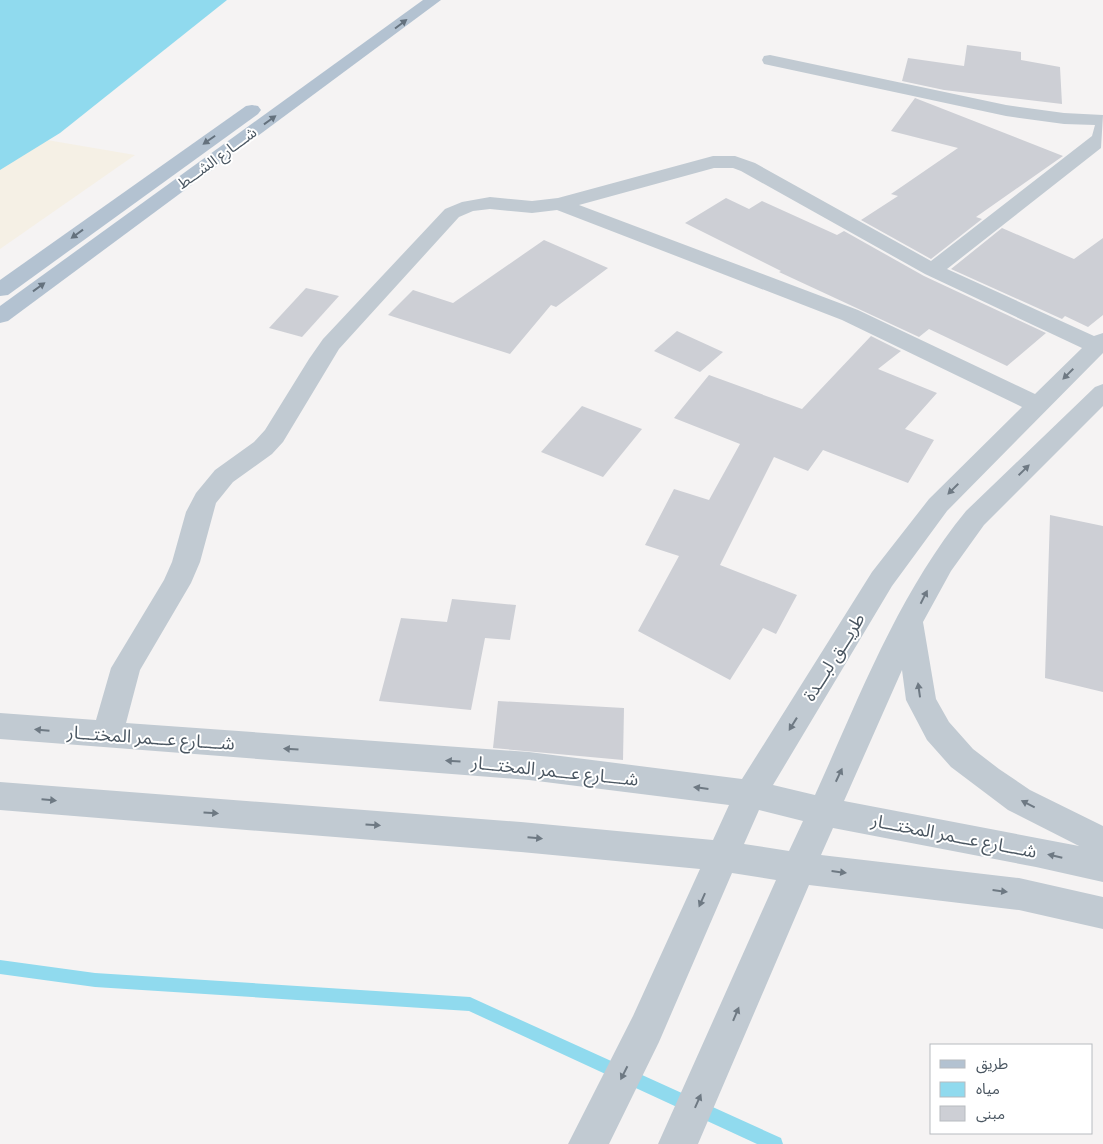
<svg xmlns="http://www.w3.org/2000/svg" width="1103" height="1144" font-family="'Roboto Condensed','Noto Sans Arabic',sans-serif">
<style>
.sand{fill:#f5f0e5}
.water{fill:#90daee}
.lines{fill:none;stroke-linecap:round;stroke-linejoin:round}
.stream{fill:#90daee;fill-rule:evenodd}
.building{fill:#cdcfd5}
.minor{fill:#c1cad2;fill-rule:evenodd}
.major{fill:#b3c2d1;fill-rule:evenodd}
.oneway{fill:#64717d}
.oneway2{fill:#6e7983}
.labels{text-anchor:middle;stroke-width:4;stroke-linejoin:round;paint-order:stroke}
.far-street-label{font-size:15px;fill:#4a5661;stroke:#fff}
.street-label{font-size:18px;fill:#4a5661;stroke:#fff}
</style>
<rect width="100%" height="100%" fill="#f5f3f3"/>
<path class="sand" d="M47,140L135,155L0,249V169Z"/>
<path class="water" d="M0,0H227L60,133L0,170Z"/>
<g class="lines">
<path class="stream" d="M0,960L95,973L470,997L781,1138L783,1144H757L469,1011L95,987L0,974Z"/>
</g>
<g class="building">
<path d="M967,45L1021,52V60L1060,67L1062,104L944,90L902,81L908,58L964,66Z"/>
<path d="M915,98L1063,156L976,217L982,219L931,259L861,220L898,196L891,194L958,148L891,131Z"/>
<path d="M726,198L749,209L762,201L837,235L844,231L924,276L1046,333L1007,366L929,329L919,337L779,272L781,271L685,223Z"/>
<path d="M1002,228L1074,259L1103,238V315L1088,327L1065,316L1062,319L951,269Z"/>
<path d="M544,240L608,268L556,307L551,305L510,354L388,315L413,290L453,303Z"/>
<path d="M306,288L339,296L302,337L269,328Z"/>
<path d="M677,331L723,352L700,372L654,351Z"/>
<path d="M871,336L901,351L878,369L937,393L905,429L934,440L908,483L823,450L808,471L774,457L720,565L797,595L776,634L763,628L730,680L638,631L679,556L645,545L674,489L709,500L740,444L674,418L709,375L802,409Z"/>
<path d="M582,406L642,429L603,477L541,452Z"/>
<path d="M1050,515L1103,526V692L1045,678Z"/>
<path d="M452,599L516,605L510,640L485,638L471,710L379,701L401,618L447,622Z"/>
<path d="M498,701L624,708L623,760L493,748Z"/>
</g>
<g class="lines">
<path class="minor" d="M770,55L1006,105L1064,113L1103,115L1101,148L947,269L1094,336L1103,333V353L947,511L892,586L773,785L815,795C859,698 898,594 966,511L1095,387L1103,384V406L984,525L951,571L923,622L936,699L949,722L973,749L999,769L1030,790L1103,826V882L1036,867L833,828L821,855L1019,878L1103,897V929L1019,910L809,885L698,1144H658L776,880L732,873L659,1042L609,1144H568L633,1016L700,869L521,852L0,810V782L521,822L713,840L729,805L529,780L0,739V713L96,720L111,668L164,580L172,562L186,512L196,493L215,470L254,442L265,430L309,359L323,339L445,209L462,202L490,197L532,201L558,198L713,156H735L755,163L931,261L1092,136L1095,125L1064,124L1006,116L764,64L762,60L764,56ZM714,168H733L741,171L925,274L1082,348L1035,394L858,310L579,205ZM490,209L532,213L557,210L842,320L1022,407L929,499L872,572L742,779L529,752L126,723L140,670L191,583L200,562L216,503L233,482L272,454L283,442L339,349L459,217L473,211ZM902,670L906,700L927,740L951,767L1008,810L1079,846L844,801ZM759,810L803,821L789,851L744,844Z"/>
<g class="major">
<path d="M423,0H441L8,321L0,323V306Z"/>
<path d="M252,105L258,106L261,110L258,114L8,295L0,296V280L246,106Z"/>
</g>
</g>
<defs><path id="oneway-solid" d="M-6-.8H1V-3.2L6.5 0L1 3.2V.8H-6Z" transform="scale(1.25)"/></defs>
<g class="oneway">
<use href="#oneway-solid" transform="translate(401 24) rotate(-37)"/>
<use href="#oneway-solid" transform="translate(270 120) rotate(-36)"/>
<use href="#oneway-solid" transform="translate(209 140) rotate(145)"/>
<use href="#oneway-solid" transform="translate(77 234) rotate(144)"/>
<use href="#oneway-solid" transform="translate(39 287) rotate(-36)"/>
</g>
<g class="oneway2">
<use href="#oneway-solid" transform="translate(1068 374) rotate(135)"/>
<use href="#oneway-solid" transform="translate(1024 470) rotate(-44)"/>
<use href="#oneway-solid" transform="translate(953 489) rotate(135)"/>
<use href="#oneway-solid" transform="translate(924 597) rotate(-63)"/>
<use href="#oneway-solid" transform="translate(919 690) rotate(-98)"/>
<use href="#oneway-solid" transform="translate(793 724) rotate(122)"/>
<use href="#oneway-solid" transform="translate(42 730) rotate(-175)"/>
<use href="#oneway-solid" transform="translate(291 749) rotate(-176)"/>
<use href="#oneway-solid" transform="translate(453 761) rotate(-176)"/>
<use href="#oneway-solid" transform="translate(839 775) rotate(-65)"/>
<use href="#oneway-solid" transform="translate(701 788) rotate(-173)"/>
<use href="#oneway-solid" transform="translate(49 800) rotate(5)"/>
<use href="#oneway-solid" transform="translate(1028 804) rotate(-153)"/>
<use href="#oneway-solid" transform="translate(211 813) rotate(4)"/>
<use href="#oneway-solid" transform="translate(373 825) rotate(4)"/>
<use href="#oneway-solid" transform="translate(535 838) rotate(5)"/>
<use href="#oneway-solid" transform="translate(1055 856) rotate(-167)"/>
<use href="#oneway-solid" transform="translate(839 872) rotate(7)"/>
<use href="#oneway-solid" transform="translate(1000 891) rotate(7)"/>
<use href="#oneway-solid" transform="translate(702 900) rotate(114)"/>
<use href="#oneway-solid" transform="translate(736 1014) rotate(-67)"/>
<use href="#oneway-solid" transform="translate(624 1073) rotate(117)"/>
<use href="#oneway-solid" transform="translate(698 1101) rotate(-66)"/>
</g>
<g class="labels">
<g class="far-street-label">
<text transform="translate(217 158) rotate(-36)" y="5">شــــارع الشـــط</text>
</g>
<g class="street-label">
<text transform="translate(834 657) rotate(-58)" y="6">طريـــق لبـــدة</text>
<text transform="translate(151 738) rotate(4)" y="6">شــــارع عـــمر المختـــار</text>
<text transform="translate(555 771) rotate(6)" y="6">شــــارع عـــمر المختـــار</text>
<text transform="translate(954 836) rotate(11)" y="6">شــــارع عـــمر المختـــار</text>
</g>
</g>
<rect x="930" y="1044" width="162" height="90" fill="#ffffff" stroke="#b7bbc0"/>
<rect x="940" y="1060" width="25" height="8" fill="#b3c2d1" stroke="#b7bbc0"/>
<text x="976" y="1069" font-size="15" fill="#4a5661">طريق</text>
<rect x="940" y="1082" width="25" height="15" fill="#90daee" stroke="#b7bbc0"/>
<text x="976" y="1094" font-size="15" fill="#4a5661">مياه</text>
<rect x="940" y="1106" width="25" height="15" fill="#cdcfd5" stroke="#b7bbc0"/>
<text x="976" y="1119" font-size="15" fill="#4a5661">مبنى</text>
</svg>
